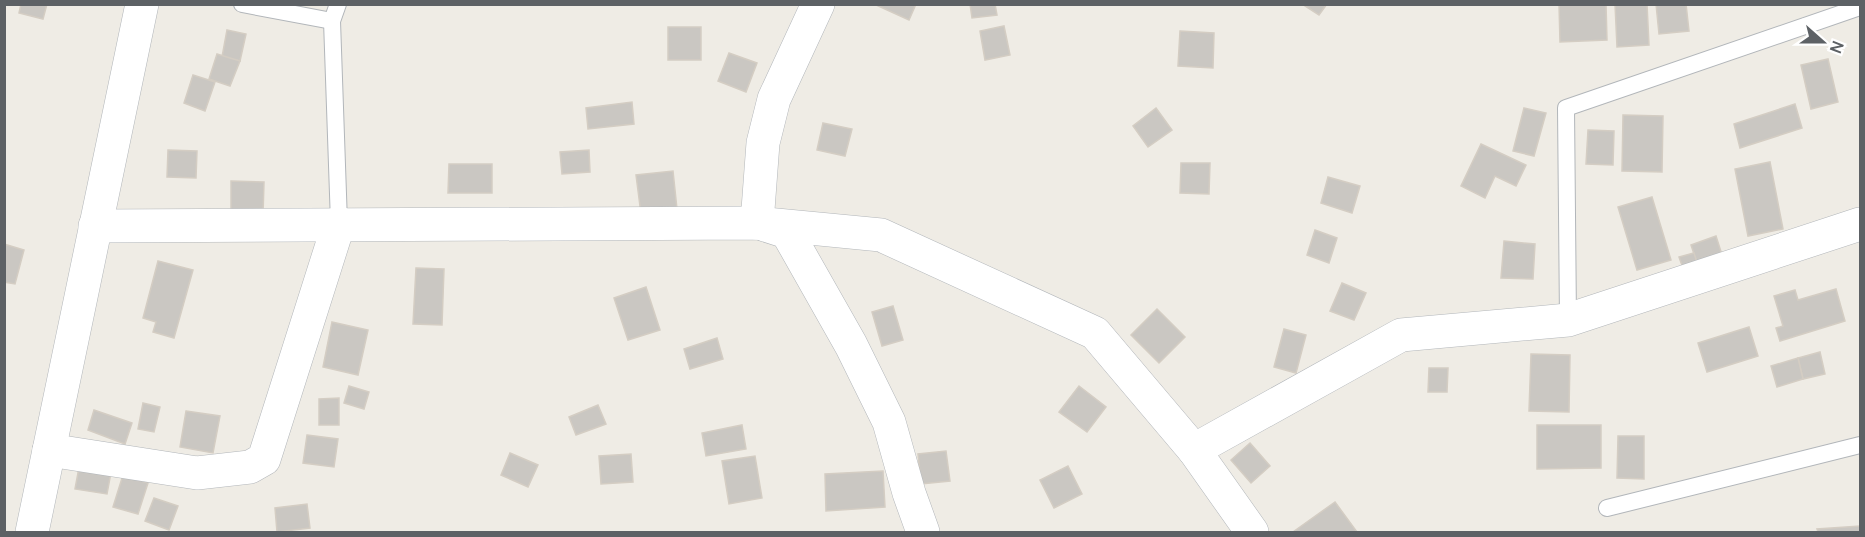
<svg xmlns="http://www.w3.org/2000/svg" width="1865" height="537" font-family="Manrope,sans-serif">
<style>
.building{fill:#cac7c2;stroke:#d4cdc3;stroke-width:1.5}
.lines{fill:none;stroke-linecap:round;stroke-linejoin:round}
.lane-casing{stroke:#b2b6ba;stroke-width:18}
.street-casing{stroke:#b2b6ba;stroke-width:34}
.lane{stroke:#fff;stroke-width:16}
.street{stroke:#fff;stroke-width:33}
</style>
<rect width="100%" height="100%" fill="#efece5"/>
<g class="building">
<path d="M21,4H47L43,19L19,13Z"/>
<path d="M874,4H916L909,20Z"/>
<path d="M970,4H995L997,15L972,18Z"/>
<path d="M1302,4H1327L1319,15Z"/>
<path d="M1559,4H1606L1607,40L1560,42Z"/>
<path d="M1615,4H1647L1649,45L1617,47Z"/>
<path d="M1656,4H1686L1689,31L1659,34Z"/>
<path d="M1004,26L1010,55L985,60L980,31Z"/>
<rect x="668" y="27" width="33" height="33"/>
<path d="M227,30L246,34L240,61L222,57Z"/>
<path d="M1180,31L1214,33L1213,68L1178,66Z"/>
<path d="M729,53L757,63L746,92L718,81Z"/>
<path d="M217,54L240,61L230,86L209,79Z"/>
<path d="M1828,59L1838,102L1811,109L1801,65Z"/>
<path d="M193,75L215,82L205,111L184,103Z"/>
<path d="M632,102L634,124L588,129L586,108Z"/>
<path d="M1795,104L1802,128L1740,148L1734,124Z"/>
<path d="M1156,108L1172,130L1148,147L1133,126Z"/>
<path d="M1524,108L1546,113L1534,156L1513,151Z"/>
<path d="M1623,115L1663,116L1662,172L1622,171Z"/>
<path d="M823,123L852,129L845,156L817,150Z"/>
<path d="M1588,130L1614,131L1613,165L1586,164Z"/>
<path d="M1481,144L1526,165L1516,186L1495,176L1485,198L1461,186Z"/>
<path d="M168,150L197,151L196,178L167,177Z"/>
<path d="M589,150L590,172L562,174L560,152Z"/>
<path d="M1770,162L1783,229L1748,236L1735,169Z"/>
<path d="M1181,163H1210L1209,194L1180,193Z"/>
<path d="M449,164H492V193H448Z"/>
<path d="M673,171L677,209L641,214L636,175Z"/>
<path d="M1328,177L1360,186L1352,213L1321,203Z"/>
<path d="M231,181L264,182L263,215L231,214Z"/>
<path d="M1652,197L1671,260L1637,270L1618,207Z"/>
<path d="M1315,230L1337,238L1329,263L1307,255Z"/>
<path d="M1716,236L1723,258L1698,266L1691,245Z"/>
<path d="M1504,241L1535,244L1533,279L1501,278Z"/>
<path d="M4,244L24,250L15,284L4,282Z"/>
<path d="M1694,253L1698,266L1684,271L1679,257Z"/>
<path d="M158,261L193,270L174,338L153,332L156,322L143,318Z"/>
<path d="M416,268L444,269L442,325L413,324Z"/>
<path d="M1342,283L1366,293L1354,320L1330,311Z"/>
<path d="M646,287L660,330L628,340L614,298Z"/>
<path d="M1836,289L1845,321L1780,341L1776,328L1783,326L1774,296L1795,290L1798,300Z"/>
<path d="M893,306L903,340L882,346L872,312Z"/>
<path d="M1157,309L1185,337L1159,363L1131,335Z"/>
<path d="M332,322L368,330L358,375L323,367Z"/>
<path d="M1749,327L1758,356L1707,372L1698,343Z"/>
<path d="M1284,329L1306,335L1296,373L1274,367Z"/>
<path d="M717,338L723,359L690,369L684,349Z"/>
<path d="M1820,352L1825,374L1803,379L1798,358Z"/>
<path d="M1531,354L1570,355L1569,412L1529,411Z"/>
<path d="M1798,358L1803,379L1777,387L1771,366Z"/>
<path d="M1429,368H1448L1447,392H1428Z"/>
<path d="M349,386L369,392L364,409L344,403Z"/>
<path d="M1079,386L1106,407L1087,432L1059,412Z"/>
<path d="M339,398V425H319V399Z"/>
<path d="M143,403L160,407L154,432L138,429Z"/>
<path d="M598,405L606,424L576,435L569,417Z"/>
<path d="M94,410L132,423L125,444L88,430Z"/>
<path d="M186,411L220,416L213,453L180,447Z"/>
<path d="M742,425L746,449L706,456L702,433Z"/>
<path d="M1537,425H1601V468L1537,469Z"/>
<path d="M307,435L338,439L334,467L303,463Z"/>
<path d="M1618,436H1644V479L1617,478Z"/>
<path d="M1250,443L1270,466L1251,483L1231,460Z"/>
<path d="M946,451L950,481L921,484L918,454Z"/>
<path d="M510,453L538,465L528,487L501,475Z"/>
<path d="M631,454L633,482L601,484L599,456Z"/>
<path d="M755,456L762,498L729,504L722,461Z"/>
<path d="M80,462L112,467L107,494L75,489Z"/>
<path d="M1068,466L1082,494L1054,508L1040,480Z"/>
<path d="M883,471L885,507L826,511L825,474Z"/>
<path d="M123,475L148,483L138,514L113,507Z"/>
<path d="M154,498L178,506L169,530L145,521Z"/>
<path d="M1335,502L1357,532H1293Z"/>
<path d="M307,504L310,528L277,532L275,508Z"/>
<path d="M1860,526V532H1818L1817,529Z"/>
</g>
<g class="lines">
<defs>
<g id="lane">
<path d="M242,4L332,21"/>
<path d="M338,4L332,21L339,223"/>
<path d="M1568,320L1566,108L1860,7"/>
<path d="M1607,508L1860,445"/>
</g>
<g id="street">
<path d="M757,223L763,143L774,99L818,4"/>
<path d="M765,225L787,232L851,345L889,422L909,493L923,532"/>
<path d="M95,226L757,223L881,235L1095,333L1194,450L1252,532"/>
<path d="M49,450L197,473L250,467L264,459L339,223"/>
<path d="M1194,450L1401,335L1568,320L1860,224"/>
<path d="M32,532L142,4"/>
</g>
</defs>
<use href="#lane" class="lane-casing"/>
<use href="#street" class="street-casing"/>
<use href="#lane" class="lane"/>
<use href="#street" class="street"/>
</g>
<rect width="1865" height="537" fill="none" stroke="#5d6165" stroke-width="12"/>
<g transform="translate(1823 42) rotate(111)" stroke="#ffffff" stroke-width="4.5" paint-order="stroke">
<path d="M0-4.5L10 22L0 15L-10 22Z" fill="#5d6165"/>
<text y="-9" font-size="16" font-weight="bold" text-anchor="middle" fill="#5d6165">N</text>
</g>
</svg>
